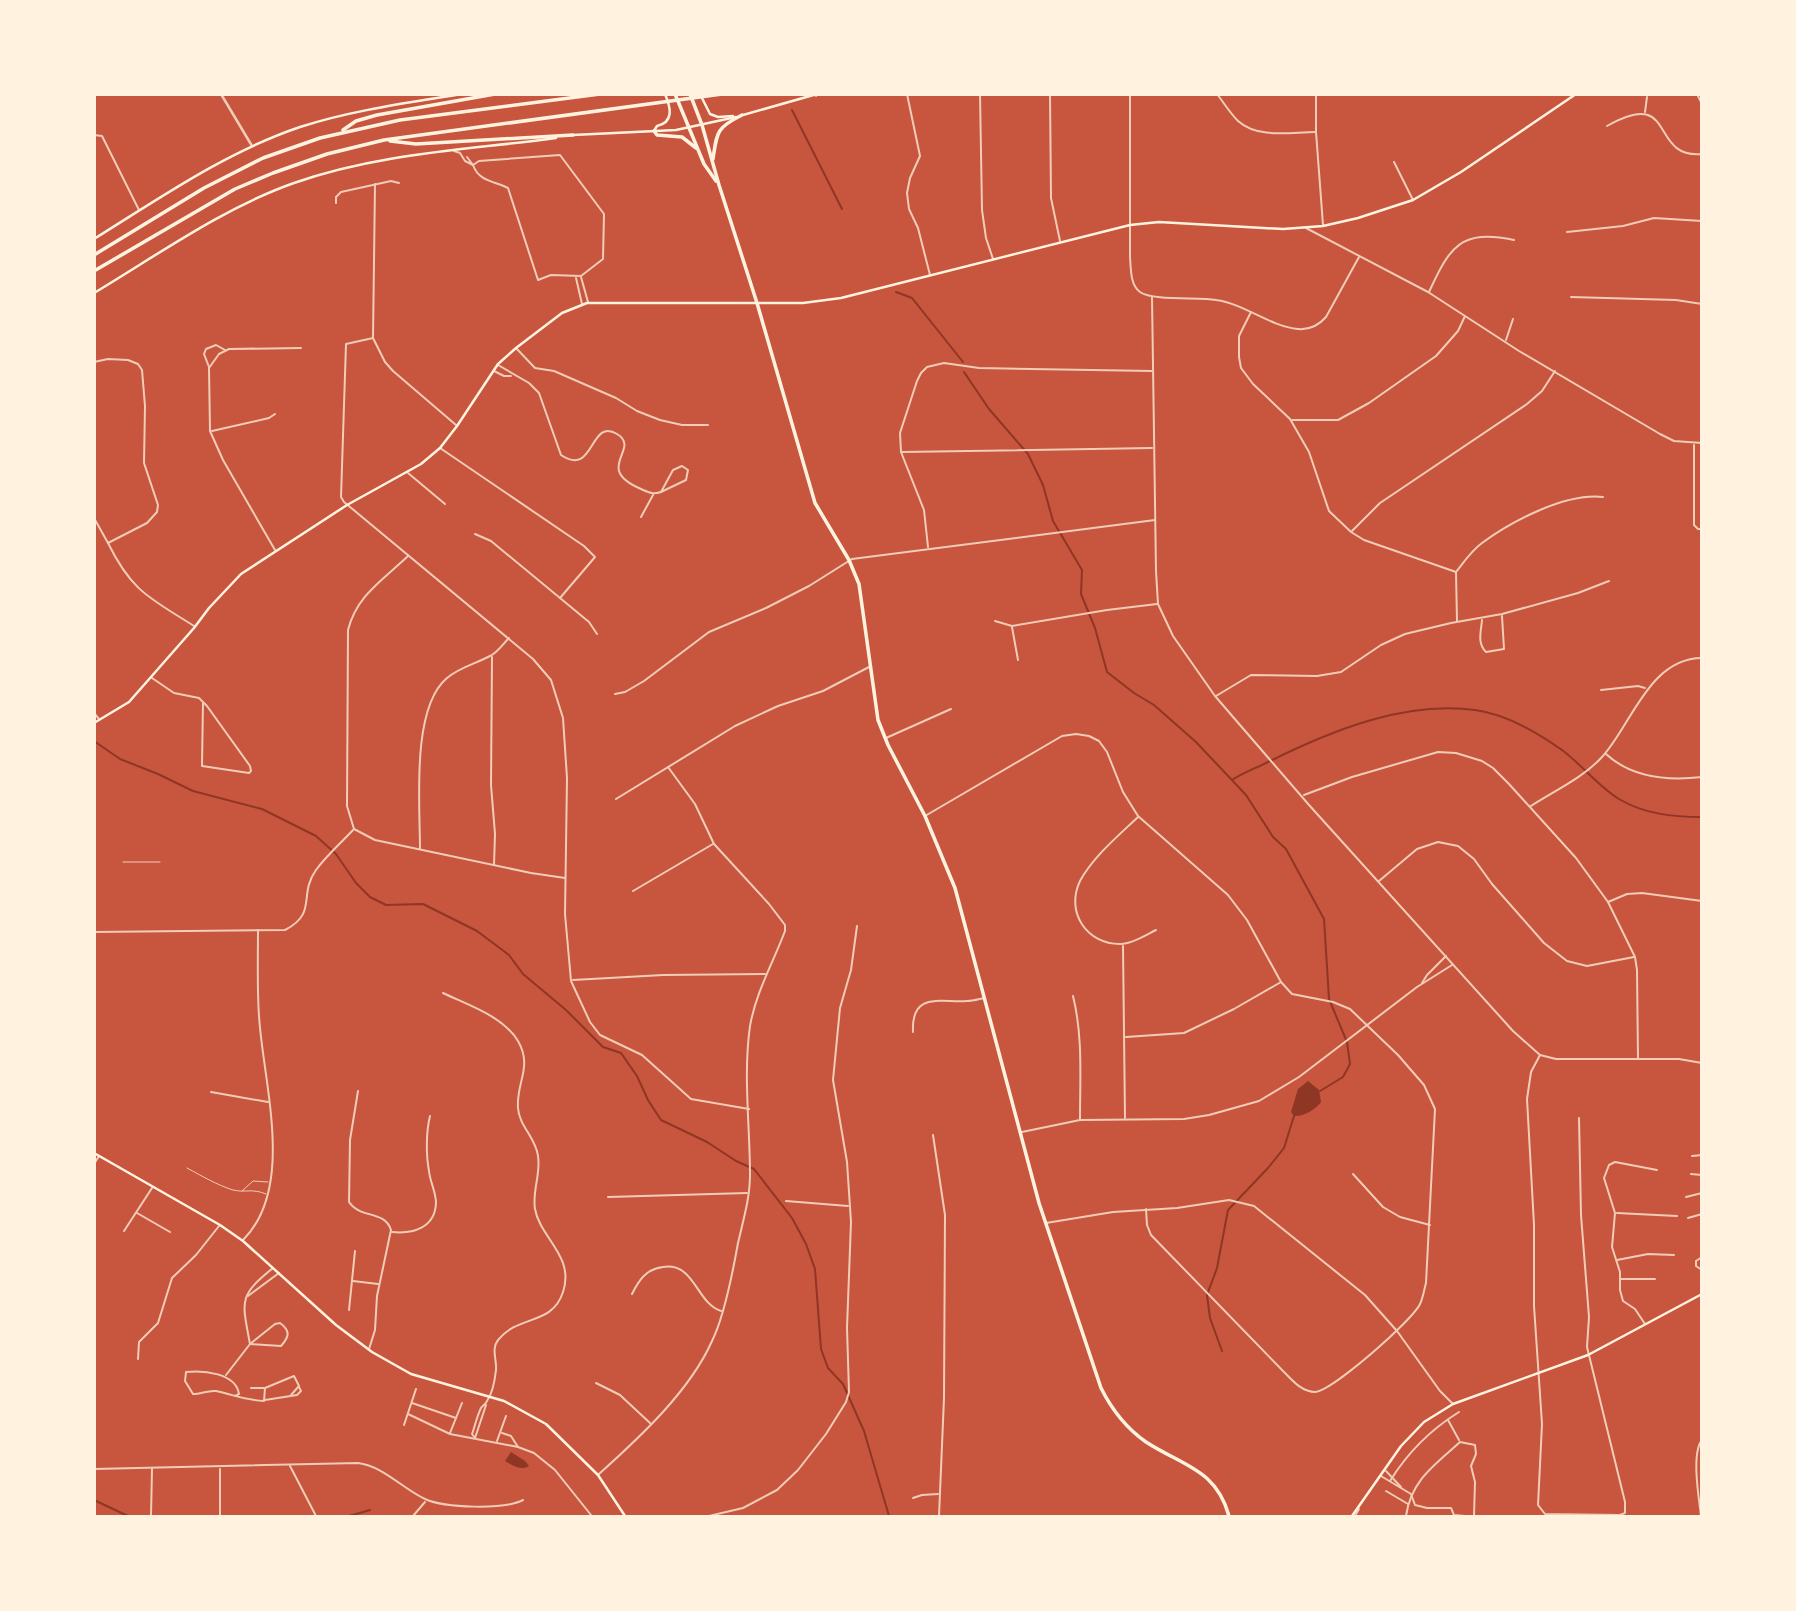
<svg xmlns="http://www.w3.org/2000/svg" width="1796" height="1611" font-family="Bitter,serif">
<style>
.water{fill:#8f3625}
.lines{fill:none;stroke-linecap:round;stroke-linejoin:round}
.stream{stroke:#8f3625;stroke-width:2}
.service{stroke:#f1ccb7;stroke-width:1}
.minor{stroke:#f1ccb7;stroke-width:2}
.tertiary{stroke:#f1ccb7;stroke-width:2.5}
.secondary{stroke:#fff3e0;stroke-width:2.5}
.primary{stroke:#fff3e0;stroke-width:3.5}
.motorway{stroke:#fff3e0;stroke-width:3.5}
</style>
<rect width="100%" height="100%" fill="#c8553d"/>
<g class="water">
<path d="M1308,1081L1319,1090L1321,1102C1316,1109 1304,1117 1294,1116L1291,1112L1298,1089Z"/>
<path d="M511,1452L525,1461L529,1466C521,1471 513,1466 505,1461Z"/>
</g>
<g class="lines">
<g class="stream">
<path d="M792,110L842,209"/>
<path d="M896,292L912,298L963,362"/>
<path d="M964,372L989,409L1028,454L1043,485L1053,521L1082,570L1081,594L1095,628L1107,672L1134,693L1154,705L1196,742L1246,795L1273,837L1286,849L1324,919L1329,999L1347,1042L1350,1064L1343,1077L1320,1091"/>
<path d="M94,741L120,759L158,774L193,791L262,809L316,836L336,854L356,883L370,897L386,905L423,904L477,931L509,955L523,974L566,1010L603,1047L621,1053L637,1076L648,1100L661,1120L707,1142L736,1161L754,1169L792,1218L806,1244L815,1269L821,1349L828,1368L843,1384L864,1431L889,1516"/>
<path d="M1232,780C1244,772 1257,768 1270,761C1333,730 1404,701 1475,710C1506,714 1538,733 1562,750C1581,764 1600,788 1619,799C1644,814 1673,817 1702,817"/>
<path d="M1222,1351L1210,1318L1207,1295L1217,1268L1228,1210L1268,1168L1284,1148L1294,1116"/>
<path d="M94,1500L128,1516"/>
<path d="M349,1516L370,1510"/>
</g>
<g class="service">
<path d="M123,862H160"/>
<path d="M187,1168C202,1176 217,1185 233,1190C246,1193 252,1188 266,1194"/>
<path d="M242,1191L253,1181L268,1182"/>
</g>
<g class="minor">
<path d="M907,94L920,156L910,178L907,193L909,209L918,228L930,275"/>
<path d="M980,94L982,210L986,238L993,259"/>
<path d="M1050,94L1051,198L1060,241"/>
<path d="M1130,94V257C1131,268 1130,285 1140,292C1152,301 1198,297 1216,300C1245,304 1269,326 1298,329C1309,330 1319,325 1326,317L1359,257"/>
<path d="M1217,94C1224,103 1230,113 1238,121C1258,139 1291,132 1315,132"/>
<path d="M1316,94V132L1323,225"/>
<path d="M1697,94L1702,104"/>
<path d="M1645,112L1647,97"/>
<path d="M1607,126C1678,86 1648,159 1702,154"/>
<path d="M94,135L102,136L139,210"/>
<path d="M454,151L460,153L465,161L473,165L467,157"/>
<path d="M560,155L604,214L603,259L581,276L551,275L538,280L508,188C495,181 479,182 473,165L479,161Z"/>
<path d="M1394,162L1413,200"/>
<path d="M375,184L373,338L385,362L393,371L456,425"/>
<path d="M336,203V197L341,192L391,181L399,183"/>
<path d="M1306,228L1428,292L1519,351L1660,434L1674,441L1702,443"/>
<path d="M1567,232L1623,226L1654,218L1702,221"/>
<path d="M581,277L588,302"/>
<path d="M576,278L582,304"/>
<path d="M1429,292C1450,246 1461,229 1514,240"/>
<path d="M1152,297L1156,571L1158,604L1173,636L1215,696L1309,805L1513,1031L1540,1055L1556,1059H1679L1702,1063"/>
<path d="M1571,297L1676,300L1702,304"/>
<path d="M1251,312L1239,336V357L1241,368L1253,384L1290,419L1309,452L1329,511L1351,532L1364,540L1456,572"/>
<path d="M373,338L346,344L341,497L344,502L533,659L551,680L563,718L567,778L565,914L571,981L590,1022L600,1035L642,1055L691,1099L749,1109"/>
<path d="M1506,340L1513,319"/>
<path d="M516,348L535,368L554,371L616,398L637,411L660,420L682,425H708"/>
<path d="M94,362L108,359L128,360L138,364L142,370L145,406L144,463L158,505L157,512L147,523L108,543L94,518"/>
<path d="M498,365L529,383L539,393L561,455C595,478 589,417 617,434C642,449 592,468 641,489C648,492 653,495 661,492"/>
<path d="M209,367L204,354L206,349L216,345L225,350"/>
<path d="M494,371L504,376H511"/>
<path d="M1292,420H1338L1369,403L1436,356L1458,331L1465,316"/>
<path d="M212,431L269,418L275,414"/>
<path d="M1694,445V525L1698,529H1702"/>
<path d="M440,448L584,546L595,557L560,598"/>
<path d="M902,452L1152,448"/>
<path d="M682,466L688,470L686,480L661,492L673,470Z"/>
<path d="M408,473L445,504"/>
<path d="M641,517L653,495"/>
<path d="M1352,531L1380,503L1527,404L1542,391L1555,371"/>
<path d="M475,534L491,541L589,622L597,634"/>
<path d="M108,543C132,592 150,598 194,626"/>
<path d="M928,547L924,510L901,452L900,433L917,381L921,373L927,367L944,363L979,368L1152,371"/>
<path d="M275,550L223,460L210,431L209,368L219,354L229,349L301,348"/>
<path d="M408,556C383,580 357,595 348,630L347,806L354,829L375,840L531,873L565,878"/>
<path d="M1482,620C1481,632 1477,643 1486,652L1504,649L1502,616"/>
<path d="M995,621L1012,626L1107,610L1157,604"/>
<path d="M1457,621L1456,572C1464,562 1471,551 1482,543C1512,521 1565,493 1603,497"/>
<path d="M1012,627L1018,660"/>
<path d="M492,657L491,785L495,834L494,865"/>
<path d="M152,678L174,693L199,698L207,706L250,766L251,771L249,773L202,766L203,702"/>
<path d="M1601,690L1638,686L1645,688"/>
<path d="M615,694L625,692L644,681L709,632L766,608L809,586L852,559L1155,520"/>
<path d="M1216,696L1251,675L1317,676L1341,672L1381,645L1405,634L1451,623L1502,614L1578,593L1609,581"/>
<path d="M94,713L99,719"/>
<path d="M886,738L951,709"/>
<path d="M1606,754C1632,778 1668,781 1702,777"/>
<path d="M1304,795L1352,777L1438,752L1456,753L1482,761L1493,768L1509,784L1576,858L1608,902L1635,957L1637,970L1638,1059"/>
<path d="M616,799L735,726L778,706L823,691L869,667"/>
<path d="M1531,806C1554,791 1583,778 1602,757C1631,726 1649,658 1702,658"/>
<path d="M925,816L1062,736L1076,734L1089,736L1099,741L1107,752L1123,792L1138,816L1228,895L1247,920L1281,982L1292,994L1333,1002L1350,1009L1398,1055L1424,1085L1435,1109L1426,1283C1424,1290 1423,1298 1420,1304C1412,1321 1332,1391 1315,1392C1302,1392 1293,1381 1284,1372L1151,1235L1147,1225L1146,1209"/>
<path d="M1138,817C1118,836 1093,857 1080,881C1065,912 1087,945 1121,944C1132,944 1146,935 1156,930"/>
<path d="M420,849C420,805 411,708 447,678C460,667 475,664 490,656C497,653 503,644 509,638"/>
<path d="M1379,881L1417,849L1438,842L1458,846L1474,859L1492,884L1544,943L1567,961L1587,966L1634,957"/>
<path d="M633,891L713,844"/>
<path d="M1608,902L1627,894L1642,893L1702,901"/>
<path d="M94,932L285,930C318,913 298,895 316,870C326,856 341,843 353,830"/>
<path d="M1123,946L1125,1118"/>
<path d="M573,980L663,975L765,974"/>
<path d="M1422,983L1427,975L1446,956"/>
<path d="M443,993C468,1005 503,1016 518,1041C533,1067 516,1082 518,1108C519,1126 536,1138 538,1156C541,1174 532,1191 535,1209C540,1238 575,1256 563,1292C552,1326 519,1314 498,1340C491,1349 497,1360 496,1370C495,1379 492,1394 487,1401C486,1404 483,1405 481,1408C477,1416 475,1426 472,1434L475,1438"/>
<path d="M1073,996C1083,1036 1080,1078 1080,1119"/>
<path d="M913,1032C911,991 941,1003 967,1001C973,1001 979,999 984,998"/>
<path d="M1126,1037L1184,1033L1234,1009L1281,982"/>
<path d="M1540,1055L1531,1072L1527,1099L1534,1225V1306L1542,1424L1538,1505L1545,1514L1620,1515L1625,1513V1502L1587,1347L1589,1317L1581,1215L1579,1118"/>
<path d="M358,1091L350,1140L349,1202C360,1219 385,1210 391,1230L377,1296L375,1330L369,1349"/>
<path d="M211,1092L268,1102"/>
<path d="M1022,1132L1080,1120L1184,1119L1209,1115L1259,1101L1299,1077L1417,987L1452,965"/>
<path d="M933,1135L945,1215L944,1398L939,1516"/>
<path d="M1692,1156L1702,1155"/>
<path d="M94,1164L99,1156"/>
<path d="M1353,1174L1383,1207L1400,1217L1430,1225"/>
<path d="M1691,1174L1702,1175"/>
<path d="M608,1197L747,1193"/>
<path d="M1686,1197L1702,1193"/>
<path d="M786,1201L848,1206"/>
<path d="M137,1213L170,1232"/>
<path d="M1617,1213L1677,1216"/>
<path d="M1688,1218L1702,1214"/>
<path d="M1046,1223L1113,1212L1177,1208L1229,1200L1254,1206L1365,1295L1397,1331L1440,1391L1452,1403"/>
<path d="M124,1231L152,1188"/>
<path d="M392,1232C413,1234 435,1228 436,1203C436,1192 430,1182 429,1171C426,1155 426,1132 430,1116"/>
<path d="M243,1240C296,1187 263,1083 259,1016C257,988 258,959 258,930"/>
<path d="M1702,1257L1696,1261V1266L1702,1270"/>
<path d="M1617,1260L1648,1254L1674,1255"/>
<path d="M1620,1279H1655"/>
<path d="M353,1281L378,1284"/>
<path d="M632,1294C639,1280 646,1269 663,1267C695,1262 696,1303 721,1311"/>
<path d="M248,1296L279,1273"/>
<path d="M349,1310L355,1251"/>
<path d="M280,1323C291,1331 289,1337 281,1346L250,1344L275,1324Z"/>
<path d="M1645,1324L1635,1309L1623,1301L1620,1290V1272L1612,1247L1615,1213L1604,1178L1609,1165L1615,1162L1657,1170"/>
<path d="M138,1359L139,1342L158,1323L172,1278L196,1255L219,1226"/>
<path d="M226,1375L250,1344C242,1301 238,1296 273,1268"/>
<path d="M596,1383L620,1395L650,1423"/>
<path d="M251,1388H264"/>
<path d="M235,1396L239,1394C236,1373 203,1370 186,1372L185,1381L193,1394C201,1394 208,1390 216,1391C235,1395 243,1400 264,1401L265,1388L294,1376L299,1386L291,1395"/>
<path d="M265,1400L297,1395L301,1391L299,1387"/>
<path d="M412,1403L456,1418"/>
<path d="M408,1414L450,1434L518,1447L534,1453L555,1470L591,1515"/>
<path d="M1448,1420L1459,1440"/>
<path d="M404,1425L416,1389"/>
<path d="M450,1433L462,1403"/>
<path d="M502,1433L511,1436L518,1447"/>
<path d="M475,1438L486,1405"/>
<path d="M497,1441L506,1416"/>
<path d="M290,1466L316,1516"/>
<path d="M94,1469L358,1463C383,1466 403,1489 425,1499C445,1508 504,1510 523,1500"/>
<path d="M1386,1471L1401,1487"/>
<path d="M599,1474C639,1438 690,1391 712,1341C724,1317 733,1271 738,1243C743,1221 750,1198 750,1175C750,1126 743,1075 750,1026C756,992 773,963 785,931V925L769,904L714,844L695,804L668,767"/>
<path d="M1381,1476L1411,1494L1415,1505L1427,1508H1451L1454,1515L1465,1516"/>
<path d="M1390,1481C1408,1452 1430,1430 1459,1412"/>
<path d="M1386,1491L1408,1504"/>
<path d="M913,1498L922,1495L938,1494"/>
<path d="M151,1516L152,1469"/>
<path d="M220,1516V1469"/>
<path d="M413,1516L425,1502"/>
<path d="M709,1516L743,1508L777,1490L798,1470L826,1434L846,1402L849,1392L847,1328L851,1222L847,1162L833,1080L840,1008L851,970L857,926"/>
<path d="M1355,1516L1359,1509"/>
<path d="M1406,1516C1411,1480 1435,1465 1460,1442L1475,1445L1476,1454L1471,1466L1475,1482L1474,1516"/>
<path d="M1701,1516C1699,1499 1691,1453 1702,1440"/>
</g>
<path class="tertiary" d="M221,94L252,146"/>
<g class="secondary">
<path d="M700,94L710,114L718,117L733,116"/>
<path d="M743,115L817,94"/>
<path d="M654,131L657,126C674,122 671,108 665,94"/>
<path d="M573,135L676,130L736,117"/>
<path d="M94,239C160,198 226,152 300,127C353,110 407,103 462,94"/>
<path d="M94,293C159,254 223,208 294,183C379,153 468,150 556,138"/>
<path d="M94,723L129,702L194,628L209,608L241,574L347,505L421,464L440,448L457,426L498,364L516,348L562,313L587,303H803L841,298L1130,225L1159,222L1283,229L1323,226L1358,218L1413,200L1461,172L1576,94"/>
<path d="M94,1153L220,1225L243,1241L336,1325L372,1352L411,1374L504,1401L546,1424L598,1475L625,1516"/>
<path d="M1352,1516L1401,1446L1424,1422L1453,1404L1588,1355L1702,1294"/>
</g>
<g class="primary">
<path d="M675,94L704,164L716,181"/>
<path d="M690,94L702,125L719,185L757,303L815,503L849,560L859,584L878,720L888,745L925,816L955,888L1039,1203L1101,1388C1112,1410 1126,1428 1146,1442C1183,1466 1216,1469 1229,1516"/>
<path d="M654,131L657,135L682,137L696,148"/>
<path d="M713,159C717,132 716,128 742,115"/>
</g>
<g class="motorway">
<path d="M816,95V94"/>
<path d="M343,130L356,121L377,115L495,94"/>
<path d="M390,141L416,144L573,135"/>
<path d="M94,255L204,188L263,158L320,138L400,120L600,94"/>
<path d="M94,271L235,189L273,173L327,154L384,140L722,94"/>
</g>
</g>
<rect width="1796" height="1611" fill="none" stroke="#fff3e0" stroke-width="192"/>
</svg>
